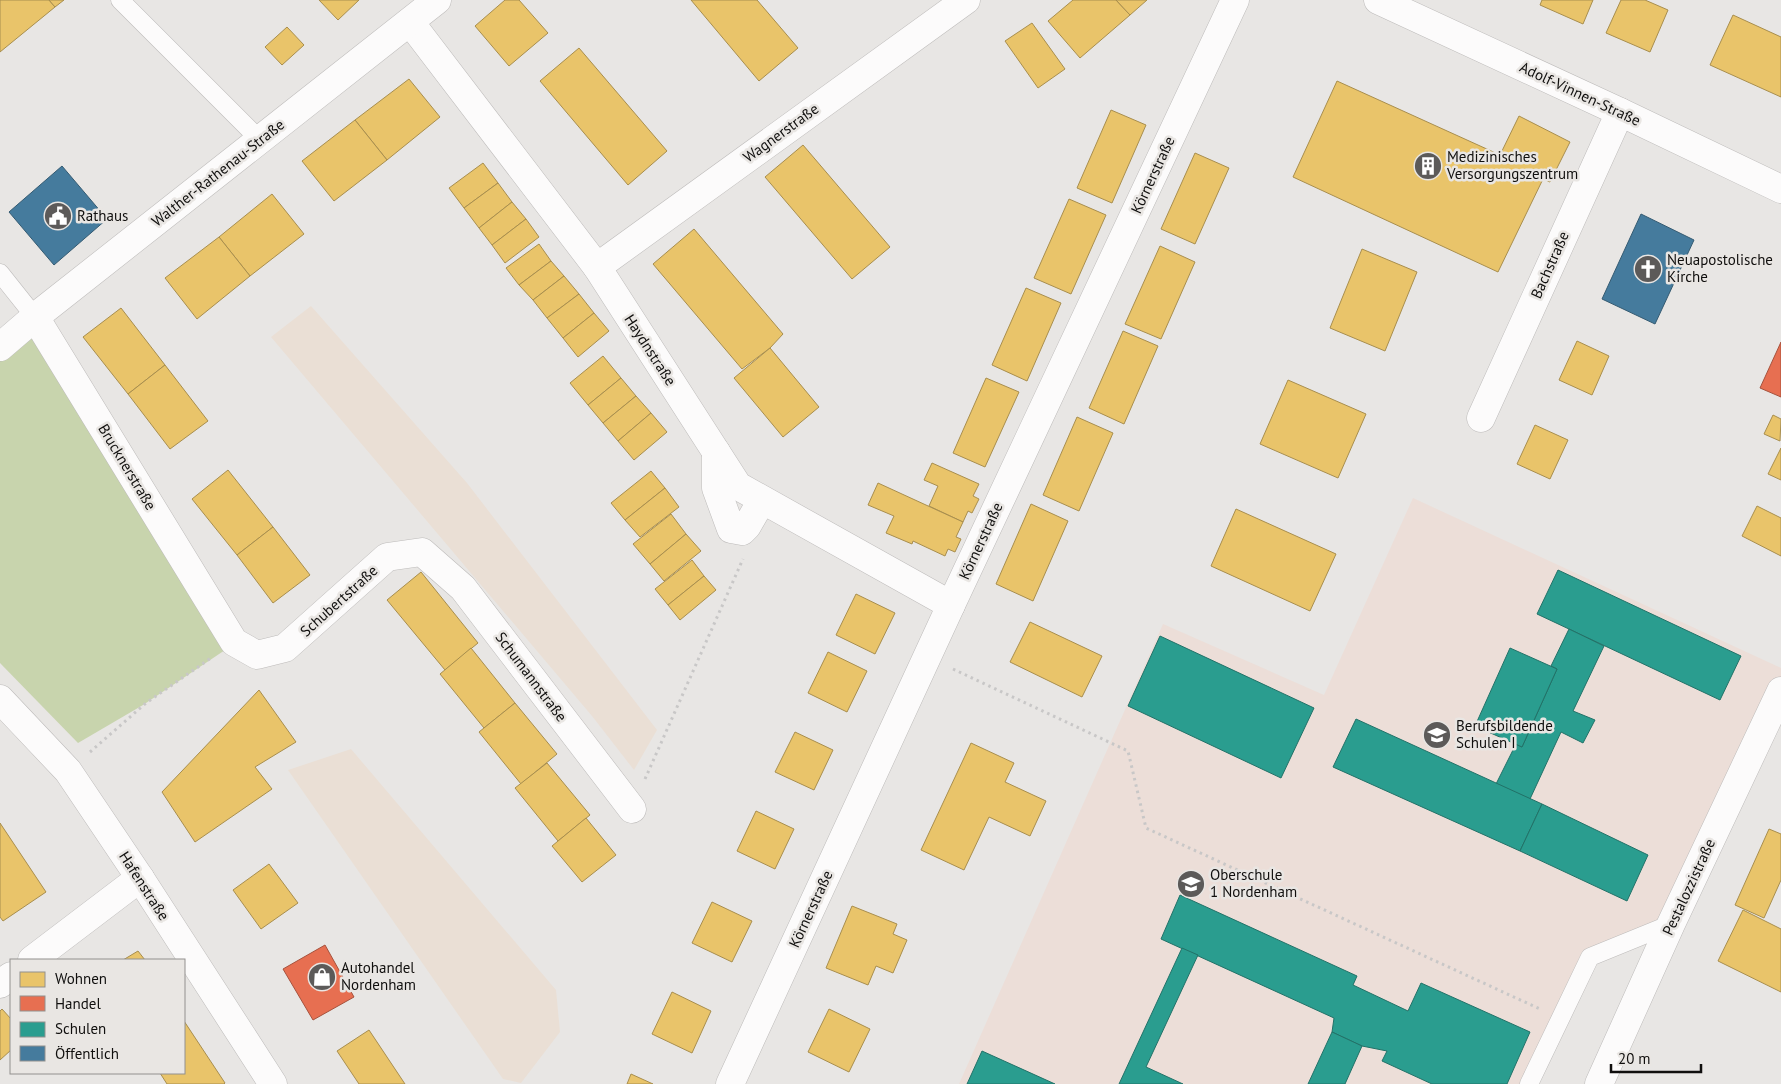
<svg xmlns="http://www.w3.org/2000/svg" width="1781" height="1084" font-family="'PT Sans',sans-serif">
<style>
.industrial{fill:#eadfd5}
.education{fill:#ecded8}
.green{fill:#c8d4ad}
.homes{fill:#e9c46a;stroke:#a88e4e}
.shops{fill:#e76f51;stroke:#a6523d}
.schools{fill:#2a9d8f;stroke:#227268}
.public{fill:#457b9d;stroke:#355b72}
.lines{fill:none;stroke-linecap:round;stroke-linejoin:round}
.service-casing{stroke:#bdbbba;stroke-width:19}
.minor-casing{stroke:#bdbbba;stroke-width:29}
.tertiary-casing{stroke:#bdbbba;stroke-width:29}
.path{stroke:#c8c7c7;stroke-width:3;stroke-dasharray:2.5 4;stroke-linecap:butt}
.service{stroke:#fcfbfb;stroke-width:18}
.minor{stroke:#fcfbfb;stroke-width:28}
.tertiary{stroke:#fcfbfb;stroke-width:28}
.labels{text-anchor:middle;stroke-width:5;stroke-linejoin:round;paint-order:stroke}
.street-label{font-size:15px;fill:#100f0e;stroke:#e9e6e3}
.poi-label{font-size:15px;fill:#100f0e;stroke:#e9e6e3;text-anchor:start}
</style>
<rect width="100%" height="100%" fill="#e8e6e4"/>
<g class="industrial">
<path d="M311,306L467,483L657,730L634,770L592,716L271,337Z"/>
<path d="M351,749L556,990L560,1032L521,1083L503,1079L288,770Z"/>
</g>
<path class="education" d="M1413,498L1781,668V691L1671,924L1590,957L1529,1084H959L1163,624L1324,695Z"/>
<path class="green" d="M36,328L234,644L143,705L78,743L0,663V359Z"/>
<g class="homes">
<path d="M0,0H49L55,7L0,52Z"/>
<path d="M49,0H64L55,7Z"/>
<path d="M319,0H359L338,20Z"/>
<path d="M505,0H519L548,33L509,66L475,26Z"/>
<path d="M691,0H757L798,48L759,81Z"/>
<path d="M1073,0H1116L1130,15L1080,58L1048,21Z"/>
<path d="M1116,0H1147L1130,15Z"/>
<path d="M1542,0H1593L1583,24L1540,5Z"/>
<path d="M1621,0H1645L1668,10L1650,52L1606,33Z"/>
<path d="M1733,15L1781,37V97L1710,65Z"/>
<path d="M1032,23L1065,69L1038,88L1005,41Z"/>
<path d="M287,27L304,45L282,65L265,47Z"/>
<path d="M579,48L667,151L628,185L540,81Z"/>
<path d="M409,79L440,117L387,160L355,120Z"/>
<path d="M1337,81L1500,155L1519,116L1570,142L1550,182L1543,179L1498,272L1293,177Z"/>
<path d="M1111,110L1146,125L1112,203L1077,188Z"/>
<path d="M355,120L387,160L334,201L302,161Z"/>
<path d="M803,145L890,247L852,279L765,177Z"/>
<path d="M1195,153L1229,168L1195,244L1161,229Z"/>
<path d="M483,163L498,183L464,208L449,188Z"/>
<path d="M498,183L512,202L479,228L464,208Z"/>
<path d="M272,194L304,234L250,276L219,237Z"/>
<path d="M1069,199L1106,215L1071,294L1034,278Z"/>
<path d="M512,202L526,219L492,245L479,228Z"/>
<path d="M526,219L539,237L505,263L492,245Z"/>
<path d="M694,229L783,334L770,348L742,369L653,264Z"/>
<path d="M219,237L250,276L197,319L165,278Z"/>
<path d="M539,244L551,261L519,285L506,268Z"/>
<path d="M1160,246L1195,262L1161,339L1125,324Z"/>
<path d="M1362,249L1417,272L1385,351L1330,328Z"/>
<path d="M551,261L564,276L533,300L519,285Z"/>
<path d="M564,276L579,294L547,318L533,300Z"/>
<path d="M1026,288L1061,303L1027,381L992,365Z"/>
<path d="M579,294L594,313L563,338L547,318Z"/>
<path d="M121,308L165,365L128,394L83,337Z"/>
<path d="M594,313L609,331L578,357L563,338Z"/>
<path d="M1123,331L1158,346L1124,424L1089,408Z"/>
<path d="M1577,341L1609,356L1592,395L1559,380Z"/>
<path d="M770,348L819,407L783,437L734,378Z"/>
<path d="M603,356L621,378L588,405L570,383Z"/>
<path d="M165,365L208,421L170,449L128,394Z"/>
<path d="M621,378L636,396L603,423L588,405Z"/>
<path d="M986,378L1019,392L985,467L953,453Z"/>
<path d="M1288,380L1366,414L1338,478L1260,444Z"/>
<path d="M636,396L651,413L618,441L603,423Z"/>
<path d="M651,413L667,432L634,460L618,441Z"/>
<path d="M1773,415L1781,419L1780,441L1764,434Z"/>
<path d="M1077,417L1113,433L1079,511L1043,495Z"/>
<path d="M1535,425L1568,440L1550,479L1517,464Z"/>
<path d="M1781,448V480L1768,474Z"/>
<path d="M932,463L979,484L973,496L979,499L972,513L968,511L963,522L929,506L938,486L924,480Z"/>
<path d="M228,470L273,527L237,555L192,499Z"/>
<path d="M651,471L665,488L625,520L611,503Z"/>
<path d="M878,483L963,522L956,537L961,539L955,552L948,549L945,556L913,541L912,544L886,533L894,516L868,505Z"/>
<path d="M665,488L679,507L640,537L625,520Z"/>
<path d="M1031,504L1068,521L1033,601L996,584Z"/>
<path d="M1757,506L1781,518V556L1742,536Z"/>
<path d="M1236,509L1336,554L1310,611L1211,566Z"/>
<path d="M671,514L686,534L650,564L633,544Z"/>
<path d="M273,527L310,575L273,603L237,555Z"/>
<path d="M686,534L701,551L664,581L650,564Z"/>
<path d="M692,560L704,576L668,605L655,589Z"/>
<path d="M421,572L478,643L445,670L387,600Z"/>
<path d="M704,576L716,590L680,620L668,605Z"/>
<path d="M856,594L895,613L875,654L836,635Z"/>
<path d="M1030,622L1102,656L1082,697L1010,662Z"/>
<path d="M471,648L515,703L484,728L440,674Z"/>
<path d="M828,652L867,671L847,712L808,693Z"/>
<path d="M259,690L296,742L255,767L272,789L195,842L162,792Z"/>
<path d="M515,703L557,754L521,784L479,732Z"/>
<path d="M795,732L833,750L814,790L775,772Z"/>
<path d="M971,743L1014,763L1005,782L1046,801L1030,836L989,817L964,870L921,850Z"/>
<path d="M547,763L590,815L558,841L515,788Z"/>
<path d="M756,811L794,829L775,869L737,851Z"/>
<path d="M586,818L616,855L582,882L552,846Z"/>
<path d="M0,823L46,892L3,921L0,917Z"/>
<path d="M1769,829L1781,834V880L1764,918L1735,905Z"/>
<path d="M269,864L298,903L261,929L233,890Z"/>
<path d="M712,902L752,921L732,962L692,943Z"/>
<path d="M852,906L897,924L893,934L907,940L893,973L876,966L868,985L826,968Z"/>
<path d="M1743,910L1781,929V992L1718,961Z"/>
<path d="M138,951L145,960H123Z"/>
<path d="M672,992L711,1011L692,1053L652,1034Z"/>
<path d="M2,1009L11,1019V1050L0,1060V1011Z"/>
<path d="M829,1009L870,1029L849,1072L808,1052Z"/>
<path d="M184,1021L225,1083L224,1084H167L160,1073H184Z"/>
<path d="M369,1030L405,1084H359L337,1051Z"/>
<path d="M631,1074L653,1084H627Z"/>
</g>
<g class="shops">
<path d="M1781,342V397L1760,388Z"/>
<path d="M325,945L354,997L313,1020L283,969Z"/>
</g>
<g class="schools">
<path d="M1558,570L1741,656L1720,700L1537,614Z"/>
<path d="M1569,629L1604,646L1573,711L1595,720L1583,743L1561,732L1530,799L1496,784L1516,744L1522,747L1557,669L1551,666Z"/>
<path d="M1160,636L1314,708L1281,778L1128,706Z"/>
<path d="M1510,648L1557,669L1522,747L1475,726Z"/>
<path d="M1356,719L1542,804L1520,851L1333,767Z"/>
<path d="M1542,804L1648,855L1627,901L1520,851Z"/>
<path d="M1180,895L1357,976L1353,985L1408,1011L1421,983L1530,1032L1507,1084H1432L1382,1061L1387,1051L1362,1046L1332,1032L1334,1018L1161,939Z"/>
<path d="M1182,948L1198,955L1146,1067L1183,1084H1119Z"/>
<path d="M1332,1032L1362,1046L1345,1084H1308Z"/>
<path d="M982,1051L1055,1084H967Z"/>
</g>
<g class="public">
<path d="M62,166L107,219L54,265L9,212Z"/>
<path d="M1641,214L1694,240L1655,324L1602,299Z"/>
</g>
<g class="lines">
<defs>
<g id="service">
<path d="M120,0L260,140"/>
<path d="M0,273L35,317"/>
<path d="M1529,1084L1590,957L1671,924"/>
</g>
<g id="minor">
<path d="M1378,0L1620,112L1781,189"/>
<path d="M410,22L597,267L738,486L951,605"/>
<path d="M597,267L966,0"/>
<path d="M35,317L234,642L257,655L285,648L387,557L422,552L463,588L632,809"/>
<path d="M1481,418L1620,112"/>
<path d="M716,452V488L731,529L742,531L747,526L762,500"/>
<path d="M0,699L68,771L140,878L273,1084"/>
<path d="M32,960L140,878"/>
<path d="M0,984L11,976"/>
<path d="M730,1084L951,605L1235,0"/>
<path d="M1599,1084L1671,924L1781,691"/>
</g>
<path id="tertiary" d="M0,347L35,317L437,0"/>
</defs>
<use href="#service" class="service-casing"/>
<use href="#minor" class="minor-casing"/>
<use href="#tertiary" class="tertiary-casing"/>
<g class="path">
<path d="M953,669L1128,751L1146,828L1540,1009"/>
<path d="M90,752L146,703L211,658"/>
<path d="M645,779L743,559"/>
</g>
<use href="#service" class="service"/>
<use href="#minor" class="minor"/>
<use href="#tertiary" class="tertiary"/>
</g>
<defs>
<symbol id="building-disc" viewBox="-11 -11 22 22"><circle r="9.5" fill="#5c5a59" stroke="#e9e6e3"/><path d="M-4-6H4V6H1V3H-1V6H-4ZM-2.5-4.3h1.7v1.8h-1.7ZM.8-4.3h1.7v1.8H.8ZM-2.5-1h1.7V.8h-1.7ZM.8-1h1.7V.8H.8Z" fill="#fff"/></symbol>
<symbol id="civic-disc" viewBox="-11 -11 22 22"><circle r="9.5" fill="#5c5a59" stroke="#e9e6e3"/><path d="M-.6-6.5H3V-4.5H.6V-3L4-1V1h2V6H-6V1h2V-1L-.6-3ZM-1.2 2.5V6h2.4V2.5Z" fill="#fff"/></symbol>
<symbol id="church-disc" viewBox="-11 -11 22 22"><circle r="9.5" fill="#5c5a59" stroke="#e9e6e3"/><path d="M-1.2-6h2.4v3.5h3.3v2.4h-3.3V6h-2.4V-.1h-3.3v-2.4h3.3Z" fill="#fff"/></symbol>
<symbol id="school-disc" viewBox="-11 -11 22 22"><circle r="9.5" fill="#5c5a59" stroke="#e9e6e3"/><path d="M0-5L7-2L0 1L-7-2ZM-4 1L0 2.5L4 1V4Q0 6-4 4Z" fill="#fff"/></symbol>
<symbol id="shop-disc" viewBox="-11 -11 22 22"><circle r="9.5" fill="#5c5a59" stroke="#e9e6e3"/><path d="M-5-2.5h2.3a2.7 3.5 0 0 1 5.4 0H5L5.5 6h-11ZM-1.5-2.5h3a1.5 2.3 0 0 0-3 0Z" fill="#fff"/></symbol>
</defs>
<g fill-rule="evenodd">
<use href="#building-disc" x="1412" y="150" width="32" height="32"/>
<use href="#civic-disc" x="42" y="200" width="32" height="32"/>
<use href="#church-disc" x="1632" y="253" width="32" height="32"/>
<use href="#school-disc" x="1421" y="719" width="32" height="32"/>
<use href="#school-disc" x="1175" y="868" width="32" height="32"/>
<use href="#shop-disc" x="306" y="961" width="32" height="32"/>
</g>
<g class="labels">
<g class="street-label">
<text transform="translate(1580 94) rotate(25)" y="5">Adolf-Vinnen-Straße</text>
<text transform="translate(781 133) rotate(-36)" y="5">Wagnerstraße</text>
<text transform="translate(218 173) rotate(-38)" y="5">Walther-Rathenau-Straße</text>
<text transform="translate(1153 175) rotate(-65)" y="5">Körnerstraße</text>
<text transform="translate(1550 265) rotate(-66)" y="5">Bachstraße</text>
<text transform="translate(650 350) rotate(57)" y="5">Haydnstraße</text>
<text transform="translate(127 467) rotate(59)" y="5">Brucknerstraße</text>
<text transform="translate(981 541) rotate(-65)" y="5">Körnerstraße</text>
<text transform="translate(339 601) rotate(-42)" y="5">Schubertstraße</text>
<text transform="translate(531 677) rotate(53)" y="5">Schumannstraße</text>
<text transform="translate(144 886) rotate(57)" y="5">Hafenstraße</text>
<text transform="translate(1689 887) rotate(-65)" y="5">Pestalozzistraße</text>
<text transform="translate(811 909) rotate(-65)" y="5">Körnerstraße</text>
</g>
<g class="poi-label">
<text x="1447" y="162">Medizinisches<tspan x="1447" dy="17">Versorgungszentrum</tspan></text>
<text x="77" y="221">Rathaus</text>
<text x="1667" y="265">Neuapostolische<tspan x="1667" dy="17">Kirche</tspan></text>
<text x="1456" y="731">Berufsbildende<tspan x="1456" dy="17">Schulen I</tspan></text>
<text x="1210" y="880">Oberschule<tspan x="1210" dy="17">1 Nordenham</tspan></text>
<text x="341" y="973">Autohandel<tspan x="341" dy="17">Nordenham</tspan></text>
</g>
</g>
<rect x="10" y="959" width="175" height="115" fill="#e9e6e3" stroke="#92908e"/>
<rect x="20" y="972" width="25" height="15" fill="#e9c46a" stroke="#92908e"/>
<text x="55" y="984" font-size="15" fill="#100f0e">Wohnen</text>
<rect x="20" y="996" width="25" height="15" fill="#e76f51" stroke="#92908e"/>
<text x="55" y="1009" font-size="15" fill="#100f0e">Handel</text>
<rect x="20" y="1022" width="25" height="15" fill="#2a9d8f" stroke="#92908e"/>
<text x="55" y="1034" font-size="15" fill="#100f0e">Schulen</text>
<rect x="20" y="1046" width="25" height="15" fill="#457b9d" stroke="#92908e"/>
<text x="55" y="1059" font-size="15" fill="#100f0e">Öffentlich</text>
<path d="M1611 1064v8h90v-8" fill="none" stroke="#100f0e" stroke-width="2.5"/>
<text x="1618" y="1064" font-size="15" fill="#100f0e" stroke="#e9e6e3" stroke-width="4" paint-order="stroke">20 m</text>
</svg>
